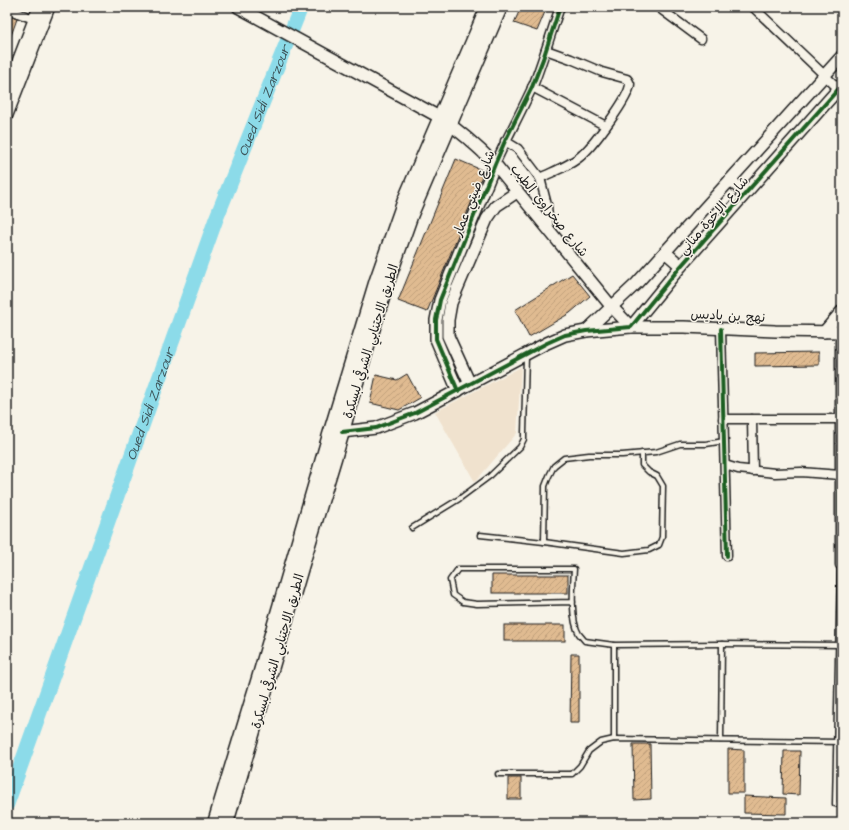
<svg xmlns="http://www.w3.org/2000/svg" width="849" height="830" font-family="'Architects Daughter','Playpen Sans Arabic',sans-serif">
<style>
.built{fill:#f0e2ce}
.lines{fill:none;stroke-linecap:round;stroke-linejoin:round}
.river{stroke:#8cdbe9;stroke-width:15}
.building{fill:url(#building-hatch);stroke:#1c1c1c}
.lane-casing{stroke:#1c1c1c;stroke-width:7}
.street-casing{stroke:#1c1c1c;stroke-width:11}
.secondary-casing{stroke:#1c1c1c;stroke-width:14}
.highway-casing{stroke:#1c1c1c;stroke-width:17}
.lane{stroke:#f7f3e8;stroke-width:4}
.street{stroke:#f7f3e8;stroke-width:8}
.secondary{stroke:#f7f3e8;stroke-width:11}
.highway{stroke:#f7f3e8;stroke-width:14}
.cycleway-casing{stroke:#f7f3e8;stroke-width:6}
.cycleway{stroke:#1b5e20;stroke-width:4}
.labels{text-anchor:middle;stroke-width:3;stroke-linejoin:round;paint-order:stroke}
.street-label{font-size:13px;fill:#1c1c1c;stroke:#f7f3e8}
.water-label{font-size:14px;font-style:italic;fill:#3e555a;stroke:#f7f3e8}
</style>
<defs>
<pattern id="building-hatch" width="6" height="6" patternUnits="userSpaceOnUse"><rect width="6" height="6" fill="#e0bb91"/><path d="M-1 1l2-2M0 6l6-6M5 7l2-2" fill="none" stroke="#c0a07c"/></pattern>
</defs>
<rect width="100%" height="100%" fill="#f7f3e8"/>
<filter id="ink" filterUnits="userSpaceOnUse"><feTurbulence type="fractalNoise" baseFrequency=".025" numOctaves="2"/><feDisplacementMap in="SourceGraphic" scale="8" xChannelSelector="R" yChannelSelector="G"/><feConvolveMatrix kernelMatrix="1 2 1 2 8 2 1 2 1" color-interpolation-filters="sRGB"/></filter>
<g filter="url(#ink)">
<path class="built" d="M521,367L517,433L475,482L435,412Z"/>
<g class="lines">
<path class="river" id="s1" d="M7,804L216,219L301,7"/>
</g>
<g class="building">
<path d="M521,7H547L537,31L514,23Z"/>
<path d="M7,15L17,19L8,44H7Z"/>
<path d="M456,159L484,171L427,312L398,301Z"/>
<path d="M572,274L590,296L570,313L529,337L515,310Z"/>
<path d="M819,352V365L755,366V353Z"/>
<path d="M407,374L420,398L399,410L370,403L376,375L397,380Z"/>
<rect x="492" y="575" width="76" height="18"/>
<rect x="504" y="625" width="61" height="16"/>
<path d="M571,654H579V723H570Z"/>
<path d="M633,744H650L651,799L634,800Z"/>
<path d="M728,749L744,750V793H728Z"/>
<path d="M784,751H800L799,795L783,794Z"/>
<rect x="508" y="778" width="13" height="21"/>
<path d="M744,796L786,798V814L744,813Z"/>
</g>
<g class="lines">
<defs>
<g id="lane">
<path d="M412,528L459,499L490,476L520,447L524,439V433L526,356"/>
<path d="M480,535L544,542L624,553L649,550L659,545L662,537L663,486L657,476L649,472L642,465V453"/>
<path d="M544,542L545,486L549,476L554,466L564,458L589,455H622L656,452L680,444H706L724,441"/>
<path d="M840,565L835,804L842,805"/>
<path d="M573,602L477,604L463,602L453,595L450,580L458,569H574C573,586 570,619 579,634C581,636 583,639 585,641L614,645L722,644L842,645"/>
<path d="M614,645V739"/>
<path d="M721,740L722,644"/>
<path d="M498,774H572L580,766L589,751L601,742L614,739L842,742"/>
</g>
<g id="street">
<path d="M658,7L701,39"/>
<path d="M753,7L842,92"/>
<path d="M7,9L34,19"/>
<path d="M532,87L606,126"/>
<path d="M505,141L518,149L540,178L547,205L549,231"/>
<path d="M495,164C507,138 521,112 533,86C543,60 551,33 560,7"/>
<path d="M540,178C554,171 572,165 583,154C593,145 630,97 630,84C629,81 629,81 627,79L602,72L571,59L546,50"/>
<path d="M721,329L727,556"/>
<path d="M723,419H841"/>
<path d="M752,419L753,471"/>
<path d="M725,465L738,469L775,473L801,472L840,475"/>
<path d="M840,565V332"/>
</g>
<g id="secondary">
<path d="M238,7L441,118C460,131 478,147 495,164L611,306L631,327H684L775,331L842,332"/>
<path d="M7,90L39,7"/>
<path d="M7,115L49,7"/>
<path d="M730,180L745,193"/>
<path d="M665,252L681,266"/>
<path d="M586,331L637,283L842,56"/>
<path d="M824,332L842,311"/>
<path d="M470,384L448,336V320L451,303L487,219L496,206L517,192"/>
<path d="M458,391L436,339V320L440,300L495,164"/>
<path d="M342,432L376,428L415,413L547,343L565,335L586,331L631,327L681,266L842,85"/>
</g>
<g id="highway">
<path d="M215,823L260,675L330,435L377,280L405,200L488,7"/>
<path d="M226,823L302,564L342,432L349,405L388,279L411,214L500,7"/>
</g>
</defs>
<use href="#lane" class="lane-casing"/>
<use href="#street" class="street-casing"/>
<use href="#secondary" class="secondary-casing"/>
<use href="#highway" class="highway-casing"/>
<use href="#lane" class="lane"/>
<use href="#street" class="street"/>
<use href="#secondary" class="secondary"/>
<use href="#highway" class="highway"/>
<defs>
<g id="cycleway">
<path d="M721,329L727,556"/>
<path d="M458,391L436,339V320L440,300L495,164L505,141L532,87L543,59L560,7"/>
<path d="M342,432L376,428L415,413L547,343L565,335L586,331L631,327L681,266L842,85"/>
<path d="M840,565V332"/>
</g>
</defs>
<use href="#cycleway" class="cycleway-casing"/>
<use href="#cycleway" class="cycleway"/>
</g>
</g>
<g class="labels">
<g class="street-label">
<text transform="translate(473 193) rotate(-68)" y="5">شارع ضيتي عمار</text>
<text transform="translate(550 210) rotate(51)" y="5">شارع صخراوي الطيب</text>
<text transform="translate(713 215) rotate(-49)" y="5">شارع الإخوة مناني</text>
<text transform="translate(728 315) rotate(3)" y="5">نهج بن باديس</text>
<text transform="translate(370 341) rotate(-73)" y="5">الطريق الاجتنابي الشرقي لبسكرة</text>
<text transform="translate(277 651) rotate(-74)" y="5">الطريق الاجتنابي الشرقي لبسكرة</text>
</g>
<g class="water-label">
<text dy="5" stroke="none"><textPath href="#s1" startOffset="749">Oued Sidi Zarzour</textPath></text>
<text dy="5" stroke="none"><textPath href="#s1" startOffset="425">Oued Sidi Zarzour</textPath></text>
</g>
</g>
<rect width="849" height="830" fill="none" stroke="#f7f3e8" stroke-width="24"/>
<rect x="12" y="12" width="825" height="806" fill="none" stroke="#1c1c1c" stroke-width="1.5" filter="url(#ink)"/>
</svg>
